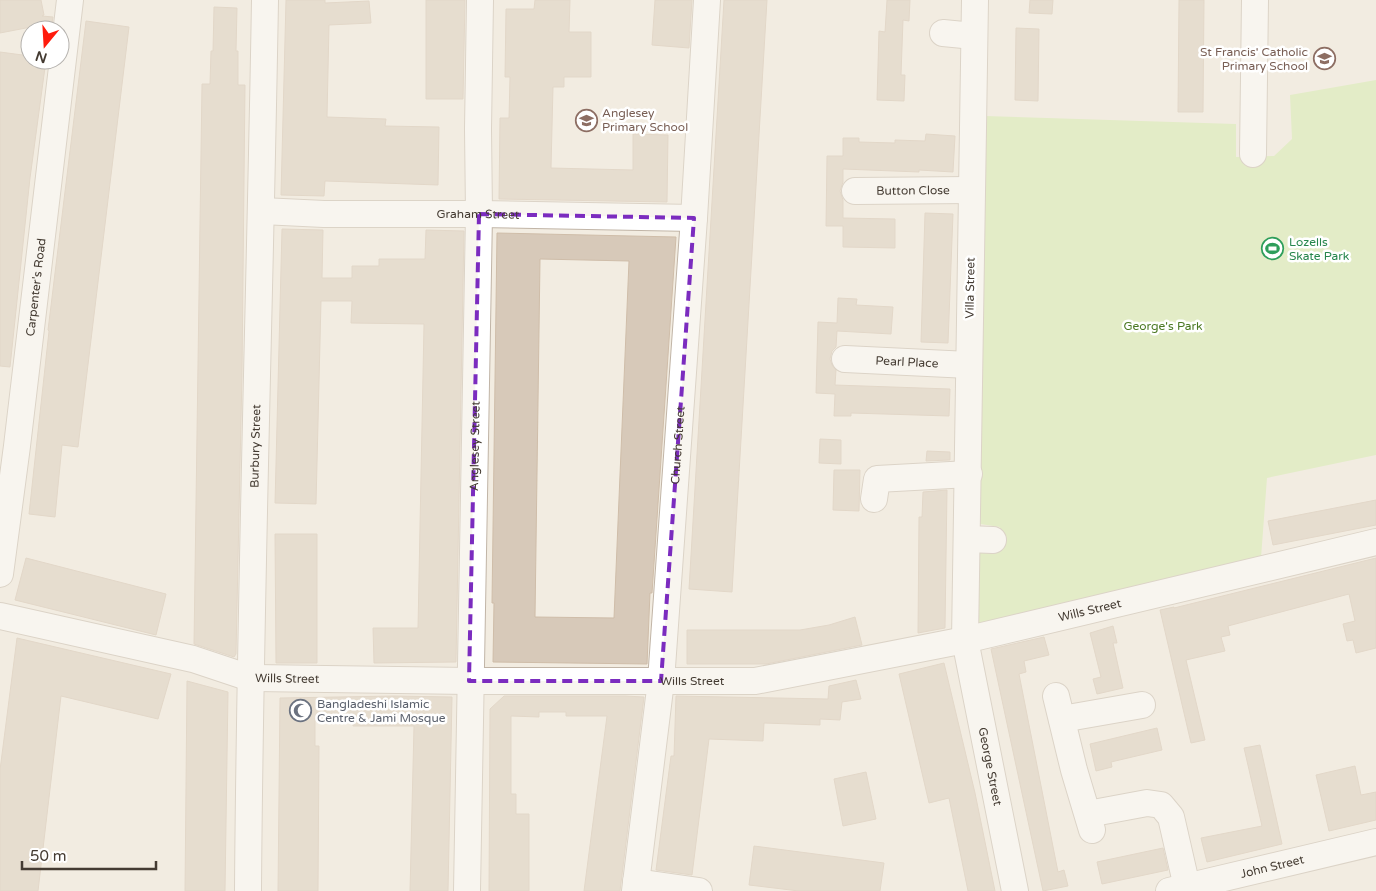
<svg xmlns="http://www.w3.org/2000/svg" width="1376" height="891" font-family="'Varela Round',sans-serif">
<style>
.green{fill:#d1eaa7}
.building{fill:#d7c9b9;stroke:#cfbda9;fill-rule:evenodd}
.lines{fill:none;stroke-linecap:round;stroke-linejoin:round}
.minor-casing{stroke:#c1b5a7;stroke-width:28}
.minor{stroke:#fff;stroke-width:26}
.marked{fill:none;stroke:#7b2cbf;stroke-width:4;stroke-dasharray:10 6;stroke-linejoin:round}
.labels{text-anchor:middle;stroke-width:5;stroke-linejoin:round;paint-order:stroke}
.education-label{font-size:12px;fill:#785e54;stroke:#fff;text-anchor:end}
.street-label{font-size:12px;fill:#443b32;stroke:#fff}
.leisure-label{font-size:12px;fill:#27864d;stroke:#fff;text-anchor:start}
.park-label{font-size:12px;fill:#4a7822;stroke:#fff}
.worship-label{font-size:12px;fill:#5b616d;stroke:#fff;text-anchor:start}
</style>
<rect width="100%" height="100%" fill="#f2ece1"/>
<path class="green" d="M1376,80V455L1267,478L1261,558L978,631V549L1000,548V527L980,524L985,116L1236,124V157L1274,156L1292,139L1290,95Z"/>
<g class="building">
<path d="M0,0H41L44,15L42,16L53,17L52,23L0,33Z"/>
<path d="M286,0H325V3L369,1L371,23L329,25L327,117L386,119L385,126L439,127L438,185L325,181L324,196L281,195Z"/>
<path d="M426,0H465L463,99H426Z"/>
<path d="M535,0H570L569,32H591V77H564V87H553L551,168L633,170V134L668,135L667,202L499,199L500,118H509L510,77H505L506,9H534Z"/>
<path d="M655,0H692L689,48L652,45Z"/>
<path d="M724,0H767L732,592L689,589Z"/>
<path d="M887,0H910L909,21L903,20L901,75H905L904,101L877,100L879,31L885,32Z"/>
<path d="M1030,0H1053L1052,14L1029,13Z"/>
<path d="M1179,0H1204L1203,112H1178Z"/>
<path d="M214,7L237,8L236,51H238V85H245L242,374L236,654L234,657L194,644L202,84H210L211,51H213Z"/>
<path d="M86,21L129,27L78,447L62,445L55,517L29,514L49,331L48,330Z"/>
<path d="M1016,28L1039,29L1038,101L1015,100Z"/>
<path d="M0,52L30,56V60H46L30,178L10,367L0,366Z"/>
<path d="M926,134L955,136L953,172L919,170V172L843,169V182L840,191L843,200V218L895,219V248L843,247V226H826L827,156H843V138H859V142L895,143V140L925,141Z"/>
<path d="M925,213L953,214L948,343L921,342Z"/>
<path d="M282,229L323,230L322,278H352V266H379V259H425L426,230L464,231L456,662L374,663L373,628H418L424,324L351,323L352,301H321L316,504L275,503Z"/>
<path d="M497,233L676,237L652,593H650L647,664L493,662L494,603H492ZM540,259L629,261L614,618L535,617Z"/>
<path d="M838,298L857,299L856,305L893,307L891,334L837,331L836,347L832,351L830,359L832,365L836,370L835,385L950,389L949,416L851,413V416H834L835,394L816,393L818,322L837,323Z"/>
<path d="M820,439L841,440V464L819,463Z"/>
<path d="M927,451L950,452V460L926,461Z"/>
<path d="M834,470H860L859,511L833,510Z"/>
<path d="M947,490L945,628L918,633L919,517H922L923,492Z"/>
<path d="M1376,500V525L1273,545L1268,521Z"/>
<path d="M275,534H317V663H276Z"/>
<path d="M26,558L166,594L156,635L15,600Z"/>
<path d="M1376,558V648L1356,653L1353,640L1347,641L1343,624L1355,621L1349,594L1228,626L1230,635L1221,637L1225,651L1186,660L1205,740L1191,743L1160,610L1174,607V608Z"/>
<path d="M855,617L862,645L766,664H687V630H800L829,625Z"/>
<path d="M1113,626L1117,643H1113L1123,688L1097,694L1093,679L1101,677L1090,633Z"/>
<path d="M1044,637L1049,655L1024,661L1026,672L1019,674L1058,872L1064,870L1068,886L1043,891L991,649Z"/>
<path d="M17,638L171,674L158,719L61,696L38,891H0V770Z"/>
<path d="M944,663L975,793L995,891H968L949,798L929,803L899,674Z"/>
<path d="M856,680L861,699L842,702L840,720L820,719V725L764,723L763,741L709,739L692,875L656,870L671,756H674L676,696L828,699L829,686Z"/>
<path d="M187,681L228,692L225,891H185Z"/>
<path d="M394,696L452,697L448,891H410L414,726H353V719L315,718V746H319L318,891H278L280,698Z"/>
<path d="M504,696H625L644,697L620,891H584L607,716H566V712H539V717L511,716V794H516V814H529V891H489L490,709Z"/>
<path d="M1157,728L1162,750L1111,762L1112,767L1096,771L1090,744Z"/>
<path d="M1260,745L1282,844L1207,862L1201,838L1262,826L1244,748Z"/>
<path d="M1355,766L1361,795L1376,792V820L1329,831L1316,775Z"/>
<path d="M866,772L876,819L843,826L834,779Z"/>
<path d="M754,846L884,863L880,891H799L749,885Z"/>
<path d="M1163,848L1168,870L1102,884L1097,862Z"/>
</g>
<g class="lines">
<defs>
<g id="minor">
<path id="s1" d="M975,0L965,640L1015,891"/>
<path d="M943,33L974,36"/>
<path d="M1253,154L1255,0"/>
<path id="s2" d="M855,191L971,190"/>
<path id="s3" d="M262,211L324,214H479L694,218"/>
<path id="s4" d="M845,359L969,365"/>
<path d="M874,499L877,479L969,474"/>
<path d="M967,539L993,540"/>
<path id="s5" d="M0,574L17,446L70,0"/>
<path id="s6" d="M0,616L193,659L250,678L469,681H755L965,640L1376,542"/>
<path d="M1056,696L1074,770L1092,830"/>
<path d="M1062,719L1142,705"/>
<path d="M1088,814L1147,803L1161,805L1171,817L1187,887"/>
<path d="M636,882L699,891"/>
<path id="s7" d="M248,891C250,594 260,297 265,0"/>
<path id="s8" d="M467,891L479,214L478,129L480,0"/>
<path id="s9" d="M635,891L661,681L694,218L707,0"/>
<path id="s10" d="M1169,891L1376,842"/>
</g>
</defs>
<use href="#minor" class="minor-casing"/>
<use href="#minor" class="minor"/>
</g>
<path d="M0 0H1376V891H0ZM479,214L694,218L661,681H469Z" fill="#f2ece1" fill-opacity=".55" fill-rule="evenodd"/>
<path class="marked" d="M479,214L694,218L661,681H469Z"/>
<defs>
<symbol id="school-ring" viewBox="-11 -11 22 22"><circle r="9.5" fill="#fff" stroke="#8d6e63" stroke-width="1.5"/><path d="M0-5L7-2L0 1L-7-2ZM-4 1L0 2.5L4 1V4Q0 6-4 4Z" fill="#8d6e63"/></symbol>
<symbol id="stadium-ring" viewBox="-11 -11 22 22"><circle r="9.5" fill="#fff" stroke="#2e9e5b" stroke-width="1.5"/><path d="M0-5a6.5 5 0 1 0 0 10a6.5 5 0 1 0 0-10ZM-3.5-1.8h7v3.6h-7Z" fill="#2e9e5b"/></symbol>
<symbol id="mosque-ring" viewBox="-11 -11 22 22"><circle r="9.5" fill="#fff" stroke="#6b7280" stroke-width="1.5"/><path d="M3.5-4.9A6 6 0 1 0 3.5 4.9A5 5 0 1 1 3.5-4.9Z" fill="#6b7280"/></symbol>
</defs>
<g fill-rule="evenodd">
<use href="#school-ring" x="1312" y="46" width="25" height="25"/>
<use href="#school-ring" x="574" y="108" width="25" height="25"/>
<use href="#stadium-ring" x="1260" y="236" width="25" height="25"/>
<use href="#mosque-ring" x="288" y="698" width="25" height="25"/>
</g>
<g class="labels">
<g class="education-label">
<text x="1308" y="56">St Francis' Catholic<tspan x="1308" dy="14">Primary School</tspan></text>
<text x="602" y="117" text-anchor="start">Anglesey<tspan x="602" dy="14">Primary School</tspan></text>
</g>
<g class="street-label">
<text dy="4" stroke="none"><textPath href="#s2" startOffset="58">Button Close</textPath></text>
<text dy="4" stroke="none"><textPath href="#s3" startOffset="216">Graham Street</textPath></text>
<text dy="4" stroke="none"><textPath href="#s5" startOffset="289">Carpenter's Road</textPath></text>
<text transform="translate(970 288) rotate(-89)" y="4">Villa Street</text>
<text dy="4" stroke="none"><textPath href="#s4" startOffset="62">Pearl Place</textPath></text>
<text dy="4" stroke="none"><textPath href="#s7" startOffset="445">Burbury Street</textPath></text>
<text dy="4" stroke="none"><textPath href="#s8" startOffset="445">Anglesey Street</textPath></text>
<text dy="4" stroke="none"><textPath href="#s9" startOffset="448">Church Street</textPath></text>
<text dy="4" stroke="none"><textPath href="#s6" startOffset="1105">Wills Street</textPath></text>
<text dy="4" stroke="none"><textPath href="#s6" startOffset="295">Wills Street</textPath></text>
<text dy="4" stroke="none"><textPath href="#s6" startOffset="700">Wills Street</textPath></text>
<text dy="4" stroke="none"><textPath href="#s1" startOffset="769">George Street</textPath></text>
<text dy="4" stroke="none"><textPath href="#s10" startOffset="106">John Street</textPath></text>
</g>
<g class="leisure-label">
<text x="1289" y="246">Lozells<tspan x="1289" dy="14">Skate Park</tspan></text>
</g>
<g class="park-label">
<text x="1163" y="330">George's Park</text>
</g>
<g class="worship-label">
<text x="317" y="708">Bangladeshi Islamic<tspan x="317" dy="14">Centre &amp; Jami Mosque</tspan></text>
</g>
</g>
<g transform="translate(45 45) rotate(198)"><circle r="24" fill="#ffffff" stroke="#b4b1ad"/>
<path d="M0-4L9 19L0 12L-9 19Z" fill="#ff1b0c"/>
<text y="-8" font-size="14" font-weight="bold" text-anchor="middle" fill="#443b32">N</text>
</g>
<path d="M22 861v8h134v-8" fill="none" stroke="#443b32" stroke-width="2.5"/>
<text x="30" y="861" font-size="15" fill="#443b32" stroke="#ffffff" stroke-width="4" paint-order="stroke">50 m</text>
</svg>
